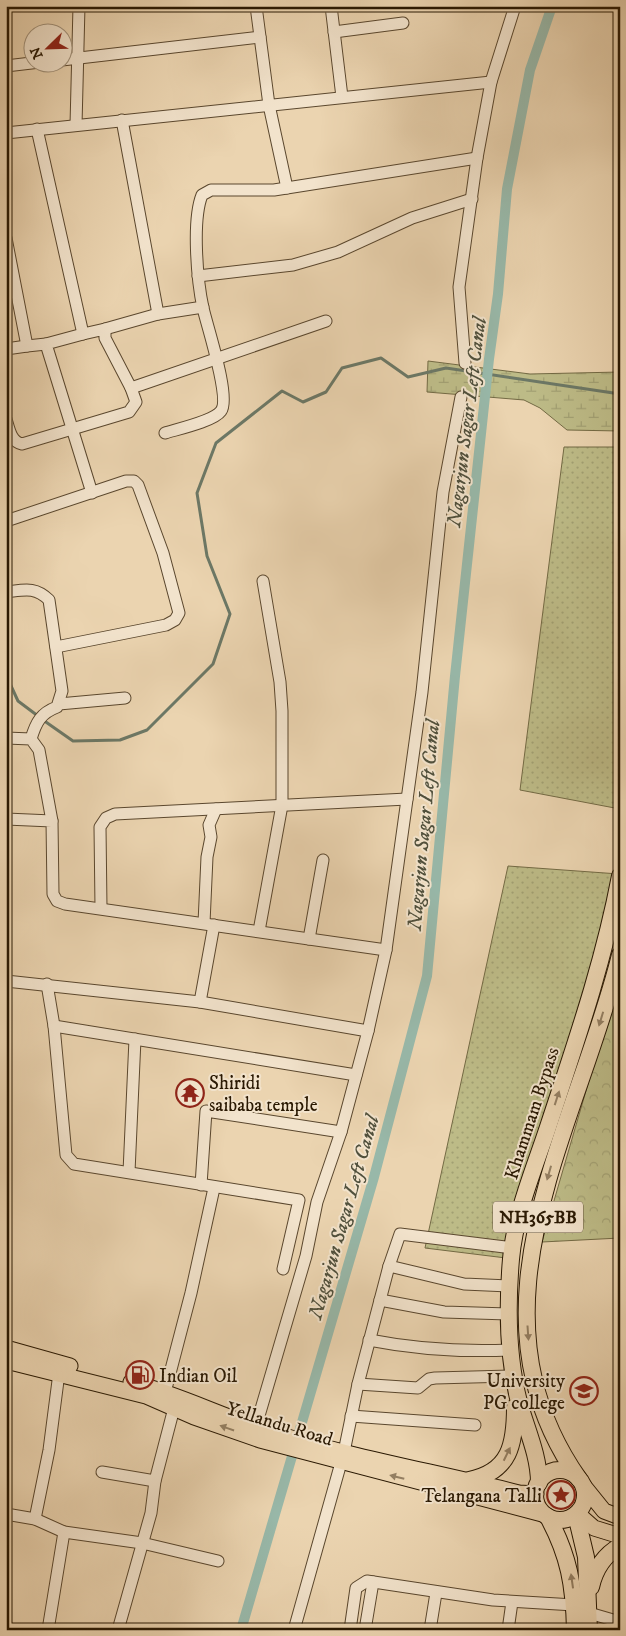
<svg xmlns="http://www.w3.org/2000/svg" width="626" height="1636" font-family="'IM FELL DW Pica',serif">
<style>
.grass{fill:url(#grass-dots);stroke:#736a44}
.forest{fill:url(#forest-crowns);stroke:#736a44}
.wetland{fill:url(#wetland-marsh);stroke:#736a44}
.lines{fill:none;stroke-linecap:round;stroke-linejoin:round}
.stream{stroke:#6c7866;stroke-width:3}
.canal{stroke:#98b8a9;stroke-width:10}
.minor-casing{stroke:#5a472e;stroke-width:13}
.major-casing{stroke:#291802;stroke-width:17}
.highway-casing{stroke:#291802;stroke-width:18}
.minor{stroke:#f2e3cc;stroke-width:11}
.major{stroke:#ebd4b0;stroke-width:15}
.highway{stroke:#ebd4b0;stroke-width:16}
.oneway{fill:#947f62}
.labels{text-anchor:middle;stroke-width:4;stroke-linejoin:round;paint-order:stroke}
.shield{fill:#f2e3cc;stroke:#65553f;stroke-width:1}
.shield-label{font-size:18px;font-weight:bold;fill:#291802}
.poi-label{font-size:19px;fill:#291802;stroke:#f2e3cc;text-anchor:start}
.street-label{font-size:19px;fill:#291802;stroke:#f2e3cc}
.water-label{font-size:20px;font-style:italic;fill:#50503c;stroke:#f2e3cc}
</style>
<defs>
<pattern id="grass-dots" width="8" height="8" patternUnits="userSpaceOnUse" patternTransform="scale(1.25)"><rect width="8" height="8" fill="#bdbb87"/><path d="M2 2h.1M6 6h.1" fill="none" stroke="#a2a073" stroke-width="1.8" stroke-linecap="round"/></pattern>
<pattern id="forest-crowns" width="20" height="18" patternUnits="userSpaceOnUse" patternTransform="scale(1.25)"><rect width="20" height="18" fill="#bdbb87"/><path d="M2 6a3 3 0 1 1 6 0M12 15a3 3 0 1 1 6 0" fill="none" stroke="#a2a073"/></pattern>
<pattern id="wetland-marsh" width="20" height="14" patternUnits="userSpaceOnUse" patternTransform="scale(1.25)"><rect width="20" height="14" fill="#bdbb87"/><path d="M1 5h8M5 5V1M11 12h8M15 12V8" fill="none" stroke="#a2a073"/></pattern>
</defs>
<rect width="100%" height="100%" fill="#ebd4b0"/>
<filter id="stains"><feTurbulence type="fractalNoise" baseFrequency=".004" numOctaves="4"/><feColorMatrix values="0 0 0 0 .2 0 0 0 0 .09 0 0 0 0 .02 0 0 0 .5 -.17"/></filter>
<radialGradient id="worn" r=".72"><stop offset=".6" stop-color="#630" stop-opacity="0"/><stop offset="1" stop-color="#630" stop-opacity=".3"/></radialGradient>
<g class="grass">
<path d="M564,447H620V809L520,790Z"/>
<path d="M508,866L619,874L506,1258L425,1248Z"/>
</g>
<path class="forest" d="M620,974V1238L542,1242Z"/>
<path class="wetland" d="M428,361L530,374L620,372V431L567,430L540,408L524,400L427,392Z"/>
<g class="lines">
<g class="stream">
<path d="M6,675L18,701L38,716"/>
<path d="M43,720L73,741L120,740L147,730L213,664L230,614L207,556L197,493L216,443L282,391L303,402L326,392L342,368L381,358L408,377L446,368L620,394"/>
</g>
<path class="canal" d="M241,1630L374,1177L427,976L455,676L489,359L498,294L507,189L530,70L552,6"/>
<defs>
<g id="minor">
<path d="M256,6L269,105L287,188"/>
<path d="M331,6L342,97"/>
<path d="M334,32L403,23"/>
<path d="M62,60L260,37"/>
<path d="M6,66L40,62"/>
<path d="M122,120L158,314"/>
<path d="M76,125L79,6"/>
<path d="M37,129L83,334L105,329V338L131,388"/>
<path d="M6,133L491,82"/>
<path d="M6,238L27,346L46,344"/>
<path d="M198,276L293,265L338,252L412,218L472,199"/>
<path d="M105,329L158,314L203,307"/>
<path d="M83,334L46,344L92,493"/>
<path d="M6,349L27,346"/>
<path d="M465,363L459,287L477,158L491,82L515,6"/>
<path d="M6,419C9,429 11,442 22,444L129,412L136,402L131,388L140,385L326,321"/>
<path d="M165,433C178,429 214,421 221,411C231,398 207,326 203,308C197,280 192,220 202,195L211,190H274L477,158"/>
<path d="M6,521L126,481H134L138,485L163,553L179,613L175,620L166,625L56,647"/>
<path d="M6,592C24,590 35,586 49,600L62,691L57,707C41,713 36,722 31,739"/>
<path d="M59,704L125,698"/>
<path d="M6,738L31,739L39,750L52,821"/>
<path d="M6,819L52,821L53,894L57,901L65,904L386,950"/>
<path d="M101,908L100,827L106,818L115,814L407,799"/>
<path d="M204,923L207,857L211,837L209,825L216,809"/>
<path d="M259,931L282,805V711L280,682L263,581"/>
<path d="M309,939L323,860"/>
<path d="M6,981L200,1002L368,1031"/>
<path d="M47,984L54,1026L66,1155L74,1164L299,1200L283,1269"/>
<path d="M200,1002L214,925"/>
<path d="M54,1026L356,1075"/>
<path d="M129,1172L135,1039"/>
<path d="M201,1185L206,1111L341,1132"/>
<path d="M389,1266L464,1284L509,1286"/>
<path d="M380,1300L444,1312L508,1314"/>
<path d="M369,1340C415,1349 463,1352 510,1350"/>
<path d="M358,1384L418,1388L429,1379L435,1378L514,1376"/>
<path d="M163,1400L191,1293L214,1188"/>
<path d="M351,1416L475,1425"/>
<path d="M256,1426L306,1256L317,1202L341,1132L368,1031L386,950L422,692L443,492L461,397"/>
<path d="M102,1472L155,1481"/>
<path d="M6,1514L35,1519L64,1532L142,1543L218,1561"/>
<path d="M35,1519L49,1450L59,1373"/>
<path d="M589,1613L620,1622"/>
<path d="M48,1630L64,1532"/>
<path d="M118,1630L151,1513L155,1481L174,1408"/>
<path d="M294,1630L344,1452L358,1384L389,1266L400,1234L513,1248"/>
<path d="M350,1630L356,1588L367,1581L493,1600L574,1605"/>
<path d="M365,1630L373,1582"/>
<path d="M430,1630L436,1593"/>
<path d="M508,1630L512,1602"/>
</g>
<g id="major">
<path d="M6,1348L70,1366"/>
<path d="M6,1361L146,1396L194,1417L260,1440L546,1515"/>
<path d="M131,1382C178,1394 221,1416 268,1431C350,1457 436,1472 519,1493L536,1494"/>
<path d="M583,1485L604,1511L620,1517"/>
<path d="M577,1513L594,1528L620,1536"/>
</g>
<g id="highway">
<circle cx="560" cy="1495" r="25"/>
<path d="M579,1479C459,1308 577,1129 620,955"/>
<path d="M469,1480C510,1472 515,1444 515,1407"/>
<path d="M539,1483C539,1455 526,1428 519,1402C507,1355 507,1306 511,1259C515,1213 535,1167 549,1124C576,1042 604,961 620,876"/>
<path d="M576,1515L586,1557L589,1630"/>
<path d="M548,1517C569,1556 574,1585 575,1630"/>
<path d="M591,1587C595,1569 604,1555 620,1546"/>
</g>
</defs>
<use href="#minor" class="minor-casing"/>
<use href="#major" class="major-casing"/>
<use href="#highway" class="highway-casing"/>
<use href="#minor" class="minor"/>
<use href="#major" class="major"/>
<use href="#highway" class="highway"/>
</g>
<defs><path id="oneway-solid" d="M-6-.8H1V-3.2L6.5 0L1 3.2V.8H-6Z" transform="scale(1.25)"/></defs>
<g class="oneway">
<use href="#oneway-solid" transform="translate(601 1019) rotate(107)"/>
<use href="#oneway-solid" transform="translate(557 1098) rotate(-72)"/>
<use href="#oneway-solid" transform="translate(549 1173) rotate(106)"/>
<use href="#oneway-solid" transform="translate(528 1333) rotate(86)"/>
<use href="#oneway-solid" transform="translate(227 1428) rotate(-161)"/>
<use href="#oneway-solid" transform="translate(507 1454) rotate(-64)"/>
<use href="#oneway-solid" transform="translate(397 1477) rotate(-166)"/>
<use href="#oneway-solid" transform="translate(572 1581) rotate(-98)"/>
</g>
<defs>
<symbol id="temple-ring" viewBox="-11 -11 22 22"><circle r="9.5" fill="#f2e3cc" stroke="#8f2418" stroke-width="1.5"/><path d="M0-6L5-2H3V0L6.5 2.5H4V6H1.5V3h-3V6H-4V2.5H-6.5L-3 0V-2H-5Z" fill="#8f2418"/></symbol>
<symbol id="fuel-ring" viewBox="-11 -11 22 22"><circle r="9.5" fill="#f2e3cc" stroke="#8f2418" stroke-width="1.5"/><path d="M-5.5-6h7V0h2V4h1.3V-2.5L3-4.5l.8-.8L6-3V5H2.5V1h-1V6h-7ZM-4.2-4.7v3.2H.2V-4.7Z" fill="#8f2418"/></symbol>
<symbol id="university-ring" viewBox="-11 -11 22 22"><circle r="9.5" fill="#f2e3cc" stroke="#8f2418" stroke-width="1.5"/><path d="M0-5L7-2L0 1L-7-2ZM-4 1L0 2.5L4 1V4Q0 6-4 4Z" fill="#8f2418"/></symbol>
<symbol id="sight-ring" viewBox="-11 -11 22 22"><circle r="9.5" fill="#f2e3cc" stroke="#8f2418" stroke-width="1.5"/><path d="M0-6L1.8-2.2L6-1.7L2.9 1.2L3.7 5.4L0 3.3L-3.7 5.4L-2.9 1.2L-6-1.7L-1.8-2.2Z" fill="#8f2418"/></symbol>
</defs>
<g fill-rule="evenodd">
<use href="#temple-ring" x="174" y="1077" width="32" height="32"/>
<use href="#fuel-ring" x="124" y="1359" width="32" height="32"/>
<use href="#university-ring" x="568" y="1375" width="32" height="32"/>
<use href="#sight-ring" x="545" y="1479" width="32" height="32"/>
</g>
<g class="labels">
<rect class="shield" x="493" y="1201.5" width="90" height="31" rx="4"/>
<g class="shield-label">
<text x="538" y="1223">NH365BB</text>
</g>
<g class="poi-label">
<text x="209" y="1089">Shiridi<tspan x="209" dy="22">saibaba temple</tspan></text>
<text x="159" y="1382">Indian Oil</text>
<text x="565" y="1387" text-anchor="end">University<tspan x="565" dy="22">PG college</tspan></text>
<text x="542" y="1502" text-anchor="end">Telangana Talli</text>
</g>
<g class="street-label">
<text transform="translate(531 1113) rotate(-72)" y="7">Khammam Bypass</text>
<text transform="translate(280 1423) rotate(17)" y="7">Yellandu Road</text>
</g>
<g class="water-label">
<text transform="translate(466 422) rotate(-83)" y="7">Nagarjun Sagar Left Canal</text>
<text transform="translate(423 825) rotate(-85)" y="7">Nagarjun Sagar Left Canal</text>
<text transform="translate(343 1217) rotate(-74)" y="7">Nagarjun Sagar Left Canal</text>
</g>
</g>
<rect width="626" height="1636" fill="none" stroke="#ebd4b0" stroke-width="25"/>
<rect x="8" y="8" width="611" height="1621" fill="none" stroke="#291802" stroke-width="2.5"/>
<rect x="12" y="12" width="601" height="1611" fill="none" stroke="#291802"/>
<g transform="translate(48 48) rotate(247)"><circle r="24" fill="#f2e3cc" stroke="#a2927b"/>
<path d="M0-4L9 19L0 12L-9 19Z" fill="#8f2418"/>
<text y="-8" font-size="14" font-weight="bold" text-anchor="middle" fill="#291802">N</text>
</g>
<rect width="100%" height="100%" filter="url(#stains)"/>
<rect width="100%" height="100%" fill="url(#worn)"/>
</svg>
